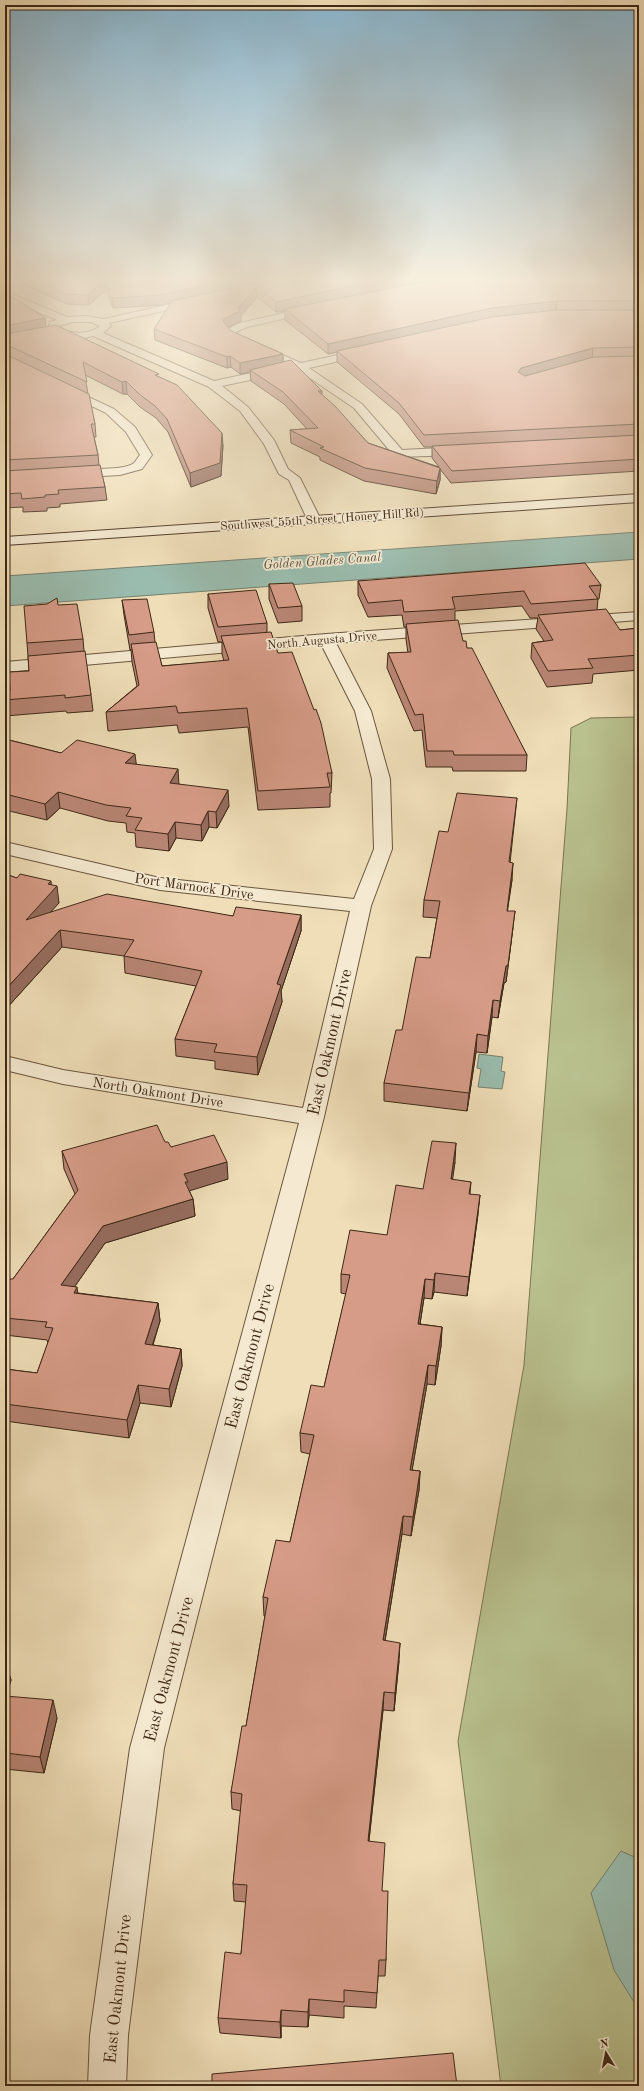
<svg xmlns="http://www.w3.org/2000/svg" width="644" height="2091" font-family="'Old Standard TT',serif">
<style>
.green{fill:#b9c18f;stroke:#7c7452}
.water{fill:#9abcae;stroke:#758171}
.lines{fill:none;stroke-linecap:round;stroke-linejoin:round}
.street-casing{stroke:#6a563e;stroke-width:2}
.secondary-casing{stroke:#3e2816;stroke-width:2}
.street{fill:#f5ead1;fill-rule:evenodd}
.secondary{fill:#f5ead1;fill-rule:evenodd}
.wall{fill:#b98675;stroke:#3e2816;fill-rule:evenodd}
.shaded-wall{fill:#966d5f;stroke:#3e2816}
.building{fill:#d79c88;stroke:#3e2816}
.labels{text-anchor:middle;stroke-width:3.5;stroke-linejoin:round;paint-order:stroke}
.far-street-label{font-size:12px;fill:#3e2816;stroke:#f5ead1}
.far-water-label{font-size:13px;font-style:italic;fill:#554d3c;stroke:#f5ead1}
.street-label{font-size:14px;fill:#3e2816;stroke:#f5ead1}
.near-street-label{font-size:17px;fill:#3e2816;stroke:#f5ead1}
</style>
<rect width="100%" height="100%" fill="#efdeb8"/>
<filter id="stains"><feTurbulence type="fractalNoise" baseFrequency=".005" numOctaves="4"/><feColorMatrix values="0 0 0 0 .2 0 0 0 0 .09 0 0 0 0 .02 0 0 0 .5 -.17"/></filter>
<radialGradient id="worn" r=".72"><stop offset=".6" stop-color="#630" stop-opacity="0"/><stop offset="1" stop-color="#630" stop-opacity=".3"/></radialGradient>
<path class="green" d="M639,717V2086H501L458,1741L524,1365L567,809L571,728L591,718Z"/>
<g class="water">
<path d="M639,532V559L5,606V576Z"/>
<path d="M479,1054L503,1057L501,1071L505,1072L502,1089L478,1087L481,1069L477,1068Z"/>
<path d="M621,1851L639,1859V2010L614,1970L591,1893Z"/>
</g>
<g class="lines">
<defs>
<g id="street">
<path d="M5,291L67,317L86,316L104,319L197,298L200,299V303L109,323L111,326L103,333L214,381L288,365L232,340L225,331L226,329L240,323L313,306L317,307V311L247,327L236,332L240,336L301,363L366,349L370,350L371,352L370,354L309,368L362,404L402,450L461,447L467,451L461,455L395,457L354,408L298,370L222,386L248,407L274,440L288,469L300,478L321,520L319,523H309L289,480L279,474L264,444L240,411L209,387L93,336C80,340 57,340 48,329L50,322L57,320L5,298ZM73,322H91L100,326C90,335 70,334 58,328L59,326Z"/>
<path d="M63,385L114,409L135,427L152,455L142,469L120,475L68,478L66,475C72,465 121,473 134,463C136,461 138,457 140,455L126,432L106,413L59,390L57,388Z"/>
<path d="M639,612V620L336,643L371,711L390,779L392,849L371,906L324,1117L164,1748L128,2035L126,2086H88L90,2035L130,1748L299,1123L63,1084L5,1070V1056L63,1070L303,1108L350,911L160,890L5,854V842L160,878L354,899L374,849L372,779L355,711L321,644L5,672V662L326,634Z"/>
</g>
<path id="secondary" d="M639,494V502L5,545V537Z"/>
</defs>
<use href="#street" class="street-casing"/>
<use href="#secondary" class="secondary-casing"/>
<use href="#street" class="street"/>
<use href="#secondary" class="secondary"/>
</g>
<g class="wall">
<path d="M13,278H639V471L451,483L440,469V480L436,494L364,481L320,460V457L291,443L290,430L307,429L284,404L251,381L250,372L240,374L231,367L227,368L155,340L154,329L171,303L161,305L113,308L106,290L89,305L67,304L13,280ZM420,283L368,293L402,285ZM257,297L276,312L285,311V320L328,354L337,352V362L399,414L424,447H432V458L439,467L368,443L322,395L283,362V354L231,331L228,328L241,321V316Z"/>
<path d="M5,292L45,318L46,327L159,377L223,445L221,476L191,487L168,432L156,418L140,407L127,394H123L85,375L88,394L95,424L96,437H94L98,455L99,465L105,487L107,500L60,504V507L47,508V511L23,512V507L5,508Z"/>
<path d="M639,562V575L638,573Z"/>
<path d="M358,581L601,585L599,599H598L597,610L620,630L639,628V670L593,674L592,683L547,687L531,658L532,643L544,641L536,629L538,618H530L522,606L455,611V621L463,641L467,648L527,755L526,771H453L452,767H426L422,730L414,731L387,668L388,653H408L406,639V627H404L402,615L368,617L358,595Z"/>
<path d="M269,584L302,606V621L278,623L269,599Z"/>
<path d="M208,594L267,623V632L278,653L332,773L331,793H330V807L258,810L248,727L179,733L177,725L108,731L106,712L137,686L132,662L131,649L130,650L124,615L122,600L154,632L155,642L162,666L224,661L222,654V642H218L208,608Z"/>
<path d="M5,601L7,616L9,642H5Z"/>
<path d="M58,605L83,639L84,651L91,695L93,711L67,713L66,711L5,716V690L10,691L29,671L28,656L27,643Z"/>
<path d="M5,739L61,753L136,765L229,806L217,828L209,827L202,841L176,838L169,851L136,847L135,833L127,832L126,823L108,821L60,808L47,820L5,810Z"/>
<path d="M517,798L510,863L512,880L507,911L513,928L506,982L504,983L498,1018L492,1017L487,1053L476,1052L467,1111L384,1101V1083L402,1030L430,958L437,918L423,917L424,900L448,832Z"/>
<path d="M5,874L17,878L51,885L59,903L50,912L233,916L301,915V931L281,991L282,1002L258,1075L215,1069V1061L176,1056L175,1039L196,986L125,973L124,956L62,947L5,1010Z"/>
<path d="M165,1142L171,1147L228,1179L189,1190L193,1199L195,1216L105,1243L75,1286L78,1293L158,1303L160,1321L153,1345L181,1349L182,1366L171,1407L140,1403L129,1438L5,1421V1369L37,1373L48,1343L47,1340L5,1335V1282L9,1283L13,1279L75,1194L64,1169L62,1151Z"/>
<path d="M455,1162L452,1180L471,1182L470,1194L478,1214L467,1296L434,1292L432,1299L424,1298L420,1324L442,1327L441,1346L435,1385L427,1384L412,1470L420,1471L419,1490L411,1536L402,1534L385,1641L399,1661L394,1711L383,1710L369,1841L382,1891L386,1960L385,1976H378L376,2008L344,2006V2018L309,2015L308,2027L281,2026V2038L220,2033L218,2018L241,1954L246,1902L234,1901L233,1884L241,1811L232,1809L231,1792L246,1726L265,1616H264L263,1597L290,1542L310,1454L301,1452L300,1433L324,1387L346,1294L341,1293V1274L387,1235L423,1189Z"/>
<path d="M5,1662L11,1680L6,1696L57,1718L44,1773L5,1769Z"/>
</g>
<g class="shaded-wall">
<path d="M238,278H284L161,305L113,308L112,298Z"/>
<path d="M389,278H463L402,285L286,310L285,309V311L276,312V302Z"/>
<path d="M105,280L106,290L89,305L88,295Z"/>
<path d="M257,287V297L241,316V321L224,330L223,321L224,319L238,308Z"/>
<path d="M557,301L556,312L337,351V352L328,354V344L492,308Z"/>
<path d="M45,318L46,329L5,337V326Z"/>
<path d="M593,348L592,359L521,380L518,372L521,368Z"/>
<path d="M283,354V364L250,370V372L240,374V363Z"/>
<path d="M230,356L231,367L227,368V357Z"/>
<path d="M126,381L127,394H123L122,382Z"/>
<path d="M318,391H322V403Z"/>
<path d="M222,433L223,445L221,476L191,487L190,473Z"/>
<path d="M440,468V480L436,494L437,481Z"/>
<path d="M6,601L7,616L9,642L7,627Z"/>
<path d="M135,754L137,770L125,763Z"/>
<path d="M178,769L179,786L170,783Z"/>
<path d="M228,790L229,806L217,828L216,812Z"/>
<path d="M58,792L60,808L47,820L45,804Z"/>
<path d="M208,811L209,827L202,841L201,825Z"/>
<path d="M175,822L176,838L169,851L168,834Z"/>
<path d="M513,863L512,880L505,928L507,911Z"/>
<path d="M51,881L52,891L57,886L59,903L28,937L26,920L48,884Z"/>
<path d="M515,911L506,982L504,983L498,1018L500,1001Z"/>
<path d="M301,915V931L281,991L282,1002L258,1075L257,1057L277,984Z"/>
<path d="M60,930L62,947L5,1010V990Z"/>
<path d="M493,1000L492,1017L487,1053L488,1036Z"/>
<path d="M477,1034L476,1052L467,1111L469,1093Z"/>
<path d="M456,1143L455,1162L450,1198L451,1179Z"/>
<path d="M227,1162L228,1179L189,1191L186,1200L184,1174Z"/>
<path d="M480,1195L478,1214L467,1296L469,1277Z"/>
<path d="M193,1199L195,1216L105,1243L64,1302L61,1285L103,1226Z"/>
<path d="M435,1273L434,1292L432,1299L434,1280Z"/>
<path d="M425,1279L424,1298L417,1343L418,1324Z"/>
<path d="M77,1287L79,1304L74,1293Z"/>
<path d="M158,1303L160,1321L147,1362L145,1344Z"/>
<path d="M442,1327L441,1346L435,1385L436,1366Z"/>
<path d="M181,1349L182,1366L171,1407L169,1389Z"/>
<path d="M428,1365L427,1384L409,1488L410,1470Z"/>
<path d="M138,1385L140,1403L129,1438L127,1420Z"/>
<path d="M420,1471L419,1490L411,1536L413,1517Z"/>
<path d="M403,1516L402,1534L382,1659L383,1640Z"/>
<path d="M400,1643L399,1661L394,1711L395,1693Z"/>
<path d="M6,1662L11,1680L5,1702V1668Z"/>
<path d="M384,1692L383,1710L367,1858L368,1841Z"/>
<path d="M53,1700L57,1718L44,1773L40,1757Z"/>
<path d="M309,1999V2015L308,2027V2012Z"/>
<path d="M281,2010V2038L280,2022Z"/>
</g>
<g class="building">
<path d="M30,278L107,279L238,278L160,295L112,298L105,280L88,295L66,294Z"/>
<path d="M279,278H389L276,302L257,287L238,308L240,311L224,319L223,321L231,331L283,354L240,363L230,356L227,357L154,329L172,301Z"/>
<path d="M457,278H639V301H557L492,308L328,344L285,309L403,286Z"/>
<path d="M5,292L45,318L5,326Z"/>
<path d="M557,310H639V347L593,348L521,368L518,372L525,376L594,357L639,356V424L424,435L399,403L337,351L492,317Z"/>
<path d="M56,325L159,374L155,375L177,385L222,433L220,463L190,473L167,419L155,406L139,394L126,381L122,382L83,362L87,382L5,344V334Z"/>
<path d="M5,354L89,394L95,424H91L98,455L5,460Z"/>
<path d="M291,360L322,391H318L335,406L368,443L440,468L437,481L365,468L320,448L324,447L290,430L318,428L283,392L250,370Z"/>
<path d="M639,435V459L452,471L432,446Z"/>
<path d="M100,465L105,487L58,490L59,494L45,495V497L22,499L21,493L5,494V471Z"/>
<path d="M585,563L601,585L589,586L598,599L531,604L524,591L452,597L455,609L404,612L402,600L368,603L358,581Z"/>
<path d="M293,583L302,606L278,608L269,584Z"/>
<path d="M256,590L267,623L218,627L208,594Z"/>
<path d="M57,598L58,605L77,604L83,639L27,643L24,606L47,604Z"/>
<path d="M147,599L154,632L129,635L122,600Z"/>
<path d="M5,601H6L7,627H5Z"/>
<path d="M606,609L620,630L639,628V655L588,659L593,668L548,671L532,643L553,640L538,615Z"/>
<path d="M458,620L463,641H466L467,648H472L527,755H454L453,751H427L423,714L415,715L388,653L411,652L406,624Z"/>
<path d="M271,632L278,653L292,652L314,710L316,709L321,723L332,773H327L330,787L258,791L247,708L178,713L176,706L106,712L139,685L131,644L156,642L162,666L229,660L221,636Z"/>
<path d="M85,651L91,695L65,698V695L5,700V690L10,691L9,672L29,671L28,656Z"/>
<path d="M5,739L61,753L77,740L135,754L125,763L178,769L170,783L228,790L216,812L208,811L201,825L175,822L168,834L135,830L142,818L126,816L131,808L106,805L58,792L45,804L5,794Z"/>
<path d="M457,793L517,798L509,862L513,863L507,911H515L508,965L506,966L500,1001L493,1000L488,1036L477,1034L469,1093L384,1083L396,1030H402L416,957L430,958L440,901L424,900L439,831L448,832Z"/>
<path d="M5,874L17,878L20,874L51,881L48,884L57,886L26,920L107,894L233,916L236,907L301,915L277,984L281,985L257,1057L214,1052L217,1044L175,1039L202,971L124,956L134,940L60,930L5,990Z"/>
<path d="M157,1125L165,1142H168L171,1147L214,1135L227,1162L184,1174L188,1182H185L193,1199L103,1226L61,1285L77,1287L74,1293L158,1303L145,1344L181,1349L169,1389L138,1385L127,1420L5,1404V1369L37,1373L53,1328L45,1327L47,1322L5,1318V1282L9,1283L10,1279H13L78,1190L62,1151Z"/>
<path d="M432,1141L456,1143L451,1179L471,1182L469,1194L480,1195L469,1277L435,1273L434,1280L425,1279L418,1324L442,1327L436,1366L428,1365L410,1470L420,1471L413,1517L403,1516L383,1640L400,1643L395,1693L384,1692L368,1841L385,1843L382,1891H388L386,1960H379L377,1993L344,1990V2002L309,1999L308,2012L281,2010L280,2022L218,2018L225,1952L241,1954L247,1885L233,1884L242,1794L231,1792L242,1726H246L268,1598L263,1597L276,1540L290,1542L314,1435L300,1433L311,1385L324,1387L350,1275L341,1274L350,1230L387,1235L396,1185L423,1189Z"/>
<path d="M5,1696L53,1700L40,1757L5,1753Z"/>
<path d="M453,2053L457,2086H212V2074Z"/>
</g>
<linearGradient id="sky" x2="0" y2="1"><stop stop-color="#89b7d1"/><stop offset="0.49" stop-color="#f8f0df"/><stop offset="1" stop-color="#f8f0df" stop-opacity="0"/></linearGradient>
<rect width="644" height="571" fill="url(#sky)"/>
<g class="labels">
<g class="far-street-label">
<text transform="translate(322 519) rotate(-4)" y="4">Southwest 55th Street (Honey Hill Rd)</text>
<text transform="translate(322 640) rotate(-5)" y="4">North Augusta Drive</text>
</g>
<g class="far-water-label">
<text transform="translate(322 560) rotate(-4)" y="5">Golden Glades Canal</text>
</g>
<g class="street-label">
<text transform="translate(194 886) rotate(8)" y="5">Port Marnock Drive</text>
<text transform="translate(158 1092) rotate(9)" y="5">North Oakmont Drive</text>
</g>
<g class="near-street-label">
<text transform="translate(329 1042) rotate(-77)" y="6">East Oakmont Drive</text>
<text transform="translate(249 1356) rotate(-75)" y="6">East Oakmont Drive</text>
<text transform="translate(168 1669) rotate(-75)" y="6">East Oakmont Drive</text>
<text transform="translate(117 1989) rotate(-84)" y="6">East Oakmont Drive</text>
</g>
</g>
<rect width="644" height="2091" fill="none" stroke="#efdeb8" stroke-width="20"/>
<rect x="6" y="6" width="632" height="2079" fill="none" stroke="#3e2816" stroke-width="2"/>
<rect x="10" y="10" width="624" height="2071" fill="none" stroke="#3e2816"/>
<g transform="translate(606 2053) rotate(350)" stroke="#f5ead1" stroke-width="3" paint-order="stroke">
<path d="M0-3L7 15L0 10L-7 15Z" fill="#3e2816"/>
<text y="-6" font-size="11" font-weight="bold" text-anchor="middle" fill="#3e2816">N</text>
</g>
<rect width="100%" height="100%" filter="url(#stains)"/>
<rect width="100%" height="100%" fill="url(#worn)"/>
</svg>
